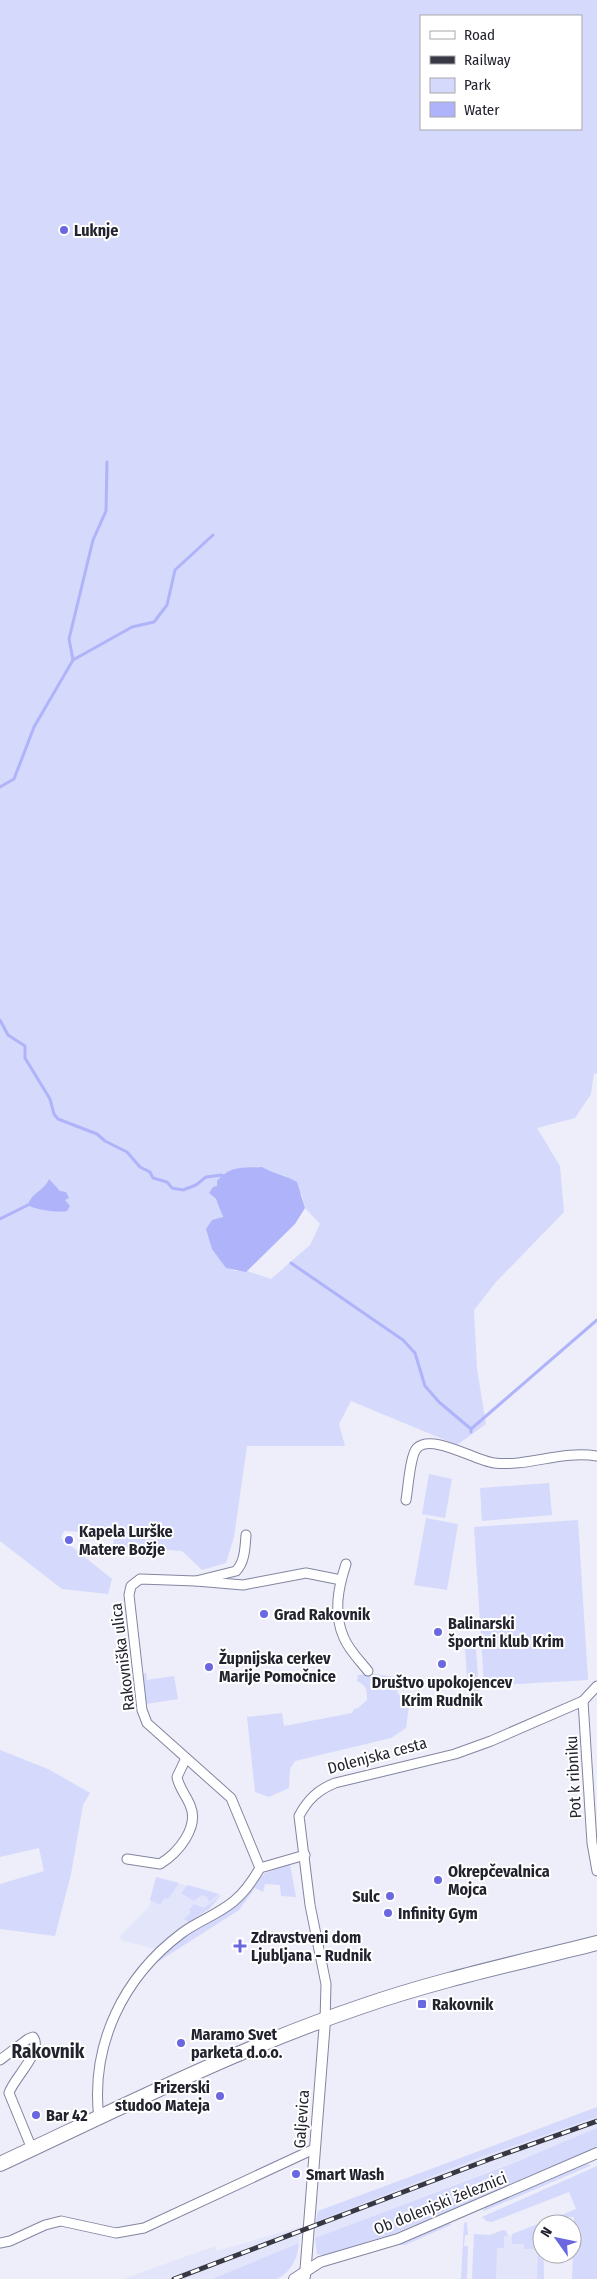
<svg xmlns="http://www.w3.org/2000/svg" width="597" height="2279" font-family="'Fira Sans Condensed',sans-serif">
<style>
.built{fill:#e3e5fb}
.green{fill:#d5d9fb;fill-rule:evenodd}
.water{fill:#afb4fa}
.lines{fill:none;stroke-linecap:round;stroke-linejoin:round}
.stream{stroke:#afb4fa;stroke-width:3}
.minor-casing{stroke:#8385a0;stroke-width:11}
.tertiary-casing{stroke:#8385a0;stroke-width:12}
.primary-casing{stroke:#8385a0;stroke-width:16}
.minor{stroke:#fff;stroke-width:9}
.tertiary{stroke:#fff;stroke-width:10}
.primary{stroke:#fff;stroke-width:14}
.rail-casing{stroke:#373843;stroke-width:5}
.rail{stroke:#fff;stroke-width:3;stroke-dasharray:9;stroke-linecap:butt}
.poi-dot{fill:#6a67e1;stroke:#fff;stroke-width:2}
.labels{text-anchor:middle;stroke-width:4;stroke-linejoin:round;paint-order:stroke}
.poi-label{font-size:16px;font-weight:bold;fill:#22232e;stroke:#fff;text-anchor:start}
.street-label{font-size:16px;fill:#22232e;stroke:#fff}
.quarter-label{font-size:19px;font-weight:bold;fill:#22232e;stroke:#fff}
</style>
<rect width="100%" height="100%" fill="#edeefa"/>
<g class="built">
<path d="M156,1877L221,1895L209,1909L188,1922L155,1949L121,1940L120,1936L149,1907Z"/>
<path d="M597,2117V2128L574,2139L315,2238L316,2222L478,2158Z"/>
<path d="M300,2227L299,2243L212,2279H123L215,2246L217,2251Z"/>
<path d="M488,2235L541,2236L542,2279H486Z"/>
</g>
<g class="green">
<path d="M0,0H597V1074L594,1073L591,1094L575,1118L537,1128L560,1166L564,1212L496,1282L474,1310L477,1369L486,1424L457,1445L351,1401L339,1424L345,1446H247L234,1537L226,1563L202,1570L182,1551L143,1548L140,1551L113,1545L115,1535L102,1526L81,1532L64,1531L61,1538L112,1579L108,1594L62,1589L0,1541ZM421,16H581V129H421ZM262,1167L269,1172L286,1176L302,1195L305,1208L320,1224L310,1245L271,1279L244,1270L236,1271L230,1269L212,1249C220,1227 231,1211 209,1193L248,1168Z"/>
<path d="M429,1474L452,1479L445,1518L422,1514Z"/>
<path d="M549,1483L552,1515L482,1521L480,1488Z"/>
<path d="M426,1518L458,1524L447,1590L414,1585Z"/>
<path d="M578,1520L588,1680L484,1686L474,1527Z"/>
<path d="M476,1648L479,1691L468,1692L465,1649Z"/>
<path d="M146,1672L147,1680L174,1676L178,1699L146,1704L142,1676Z"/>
<path d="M375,1674L400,1678L397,1692L409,1706L406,1728L391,1738L295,1761L290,1769L289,1788L269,1797L255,1792L247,1717L282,1713L284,1726L352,1713L354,1709L358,1708L367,1700C367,1690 367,1686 357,1681L358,1675Z"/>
<path d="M0,1750L48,1769L90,1793L83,1805L71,1874L55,1936L0,1929V1884L44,1871L39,1848L0,1857Z"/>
<path d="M290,1864L296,1897L281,1896L280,1885L265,1884L263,1892L255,1888L239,1910L156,1963L160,1957L185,1936L233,1906L265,1873Z"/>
<path d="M156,1877L179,1883L168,1899L164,1898L160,1905L150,1900Z"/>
<path d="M188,1885L219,1894L209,1902L207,1897L202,1895L194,1901L181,1893Z"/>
<path d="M221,1895L209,1909L189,1922L184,1919L191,1912L189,1910L194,1904L204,1908Z"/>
<path d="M597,2107V2117L478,2158L316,2222L318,2211Z"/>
<path d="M597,2128V2147L396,2233L324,2255L317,2254L315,2238L516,2162Z"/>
<path d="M586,2164L592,2165L482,2212L486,2207Z"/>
<path d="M597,2166V2279H572L574,2217H562L555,2219L554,2218L576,2209L569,2192L492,2222L486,2221L482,2217Z"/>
<path d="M467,2222L468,2235H465L464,2246H468L467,2279H461L464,2223Z"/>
<path d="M543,2222L544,2279H537L538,2249H524V2244H512V2234Z"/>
<path d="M450,2223L451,2225L405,2245H397Z"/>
<path d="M503,2230L506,2231L508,2236H504V2248H497L496,2279H472L474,2234L490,2235Z"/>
<path d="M299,2243C298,2258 291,2272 277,2279H212Z"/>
</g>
<g class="water">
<path d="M262,1167C273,1174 286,1175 297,1182L305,1208L295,1224L246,1272L226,1268L212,1249L206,1229L212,1220L223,1217L216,1199L209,1193L213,1187L217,1186V1181C231,1165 242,1168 262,1167Z"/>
<path d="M49,1179L60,1191L66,1192L69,1198L65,1200L70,1206L67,1211C59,1213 35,1210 28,1205C31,1193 44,1191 49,1179Z"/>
</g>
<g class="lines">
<g class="stream">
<path d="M73,660L69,639L93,540L106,511L107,462"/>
<path d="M0,787L14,779L34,727L73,660L132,627L154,622L167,605L175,570L213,535"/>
<path d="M0,1020L8,1035L25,1046V1058L50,1099L54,1114L58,1119L97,1134L105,1141L127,1152L140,1167L150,1172L153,1178L167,1182L172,1188L183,1190L196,1185L206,1177L222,1175L224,1178"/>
<path d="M0,1219L28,1205"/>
<path d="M291,1263L403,1340L415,1353L425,1386L439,1402L471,1429V1432"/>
<path d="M471,1429L597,1320"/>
</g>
<defs>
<g id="minor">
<path d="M406,1500C408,1489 410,1455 417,1448C432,1433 476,1461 494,1463C528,1467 562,1450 597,1456"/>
<path d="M246,1535C245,1547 245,1562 236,1571L196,1581L243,1585L306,1573L341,1580"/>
<path d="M346,1564C338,1588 333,1614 344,1638C349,1650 360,1661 368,1671"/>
<path d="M196,1581L140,1579L131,1586L129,1595L142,1710L147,1723L231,1798L260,1868"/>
<path d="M583,1701L592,1843L597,1871"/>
<path d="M127,1859L160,1864C178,1853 200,1827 190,1805C186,1795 179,1788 177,1777L186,1758"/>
<path d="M325,2021L326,1984L310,1905L299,1816C308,1799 318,1790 335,1783L455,1754L491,1741L583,1701L597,1686"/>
<path d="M0,2060L28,2039L33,2037C44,2051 13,2079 9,2093L32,2149"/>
<path d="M99,2119C90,2045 123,1977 182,1933C198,1921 219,1914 234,1901C245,1892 253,1880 260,1868L305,1855"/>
<path d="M0,2243L10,2241L45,2225L61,2221L116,2233L144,2228L314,2149"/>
</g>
<g id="tertiary">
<path d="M305,2276L325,2021"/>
<path d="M294,2279L320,2262L398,2239L597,2153"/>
</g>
<path id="primary" d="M0,2164C118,2109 236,2049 360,2007C437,1980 518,1963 597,1943"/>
</defs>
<use href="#minor" class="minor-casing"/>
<use href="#tertiary" class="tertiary-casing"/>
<use href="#primary" class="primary-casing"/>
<use href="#minor" class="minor"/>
<use href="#tertiary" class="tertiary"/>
<use href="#primary" class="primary"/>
<defs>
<path id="rail" d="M174,2279L490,2159L597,2121"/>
</defs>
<use href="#rail" class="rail-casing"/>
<use href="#rail" class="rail"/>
</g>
<g class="poi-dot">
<circle cx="64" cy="230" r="5"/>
<circle cx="69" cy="1540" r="5"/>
<circle cx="264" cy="1614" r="5"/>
<circle cx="438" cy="1632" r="5"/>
<circle cx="442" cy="1664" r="5"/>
<circle cx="209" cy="1667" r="5"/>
<circle cx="438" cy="1880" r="5"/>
<circle cx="390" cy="1896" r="5"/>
<circle cx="388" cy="1913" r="5"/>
<path d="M237.5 1938.5h5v5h5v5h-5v5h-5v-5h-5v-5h5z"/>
<rect x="417" y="1999" width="10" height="10" rx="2.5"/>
<circle cx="181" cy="2043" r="5"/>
<circle cx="220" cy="2096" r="5"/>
<circle cx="36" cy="2115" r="5"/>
<circle cx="296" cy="2174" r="5"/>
</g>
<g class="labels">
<g class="poi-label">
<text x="74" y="236">Luknje</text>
<text x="79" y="1537">Kapela Lurške<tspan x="79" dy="18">Matere Božje</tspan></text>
<text x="274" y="1620">Grad Rakovnik</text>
<text x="448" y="1629">Balinarski<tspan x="448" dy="18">športni klub Krim</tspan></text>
<text x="219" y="1664">Župnijska cerkev<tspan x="219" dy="18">Marije Pomočnice</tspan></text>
<text x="442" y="1688" text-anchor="middle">Društvo upokojencev<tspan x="442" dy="18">Krim Rudnik</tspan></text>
<text x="448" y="1877">Okrepčevalnica<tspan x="448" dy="18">Mojca</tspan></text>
<text x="380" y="1902" text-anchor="end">Sulc</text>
<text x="398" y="1919">Infinity Gym</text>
<text x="251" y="1943">Zdravstveni dom<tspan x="251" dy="18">Ljubljana - Rudnik</tspan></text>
<text x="432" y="2010">Rakovnik</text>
<text x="191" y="2040">Maramo Svet<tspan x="191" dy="18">parketa d.o.o.</tspan></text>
<text x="210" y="2093" text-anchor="end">Frizerski<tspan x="210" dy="18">studoo Mateja</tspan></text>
<text x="46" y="2121">Bar 42</text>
<text x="306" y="2180">Smart Wash</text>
</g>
<g class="street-label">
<text transform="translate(122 1657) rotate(-97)" y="6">Rakovniška ulica</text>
<text transform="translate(377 1755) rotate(-15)" y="6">Dolenjska cesta</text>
<text transform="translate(573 1777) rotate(-93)" y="6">Pot k ribniku</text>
<text transform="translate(301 2119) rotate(-86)" y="6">Galjevica</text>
<text transform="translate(440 2203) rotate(-22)" y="6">Ob dolenjski železnici</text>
</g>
<g class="quarter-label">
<text x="48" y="2058">Rakovnik</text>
</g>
</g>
<rect x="420" y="15" width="162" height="115" fill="#ffffff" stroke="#a7a7ab"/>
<rect x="430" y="31" width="25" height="8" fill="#ffffff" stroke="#a7a7ab"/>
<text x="464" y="40" font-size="15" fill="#22232e">Road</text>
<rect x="430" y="56" width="25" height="8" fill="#373843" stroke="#a7a7ab"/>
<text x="464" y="65" font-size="15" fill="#22232e">Railway</text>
<rect x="430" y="78" width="25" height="15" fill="#d5d9fb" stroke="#a7a7ab"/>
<text x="464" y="90" font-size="15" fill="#22232e">Park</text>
<rect x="430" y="102" width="25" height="15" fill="#afb4fa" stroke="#a7a7ab"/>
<text x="464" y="115" font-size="15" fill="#22232e">Water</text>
<g transform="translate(557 2239) rotate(303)"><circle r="24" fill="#ffffff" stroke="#a7a7ab"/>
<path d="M0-4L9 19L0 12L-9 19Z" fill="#6a67e1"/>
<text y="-8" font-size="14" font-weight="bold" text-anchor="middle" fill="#22232e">N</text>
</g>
</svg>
